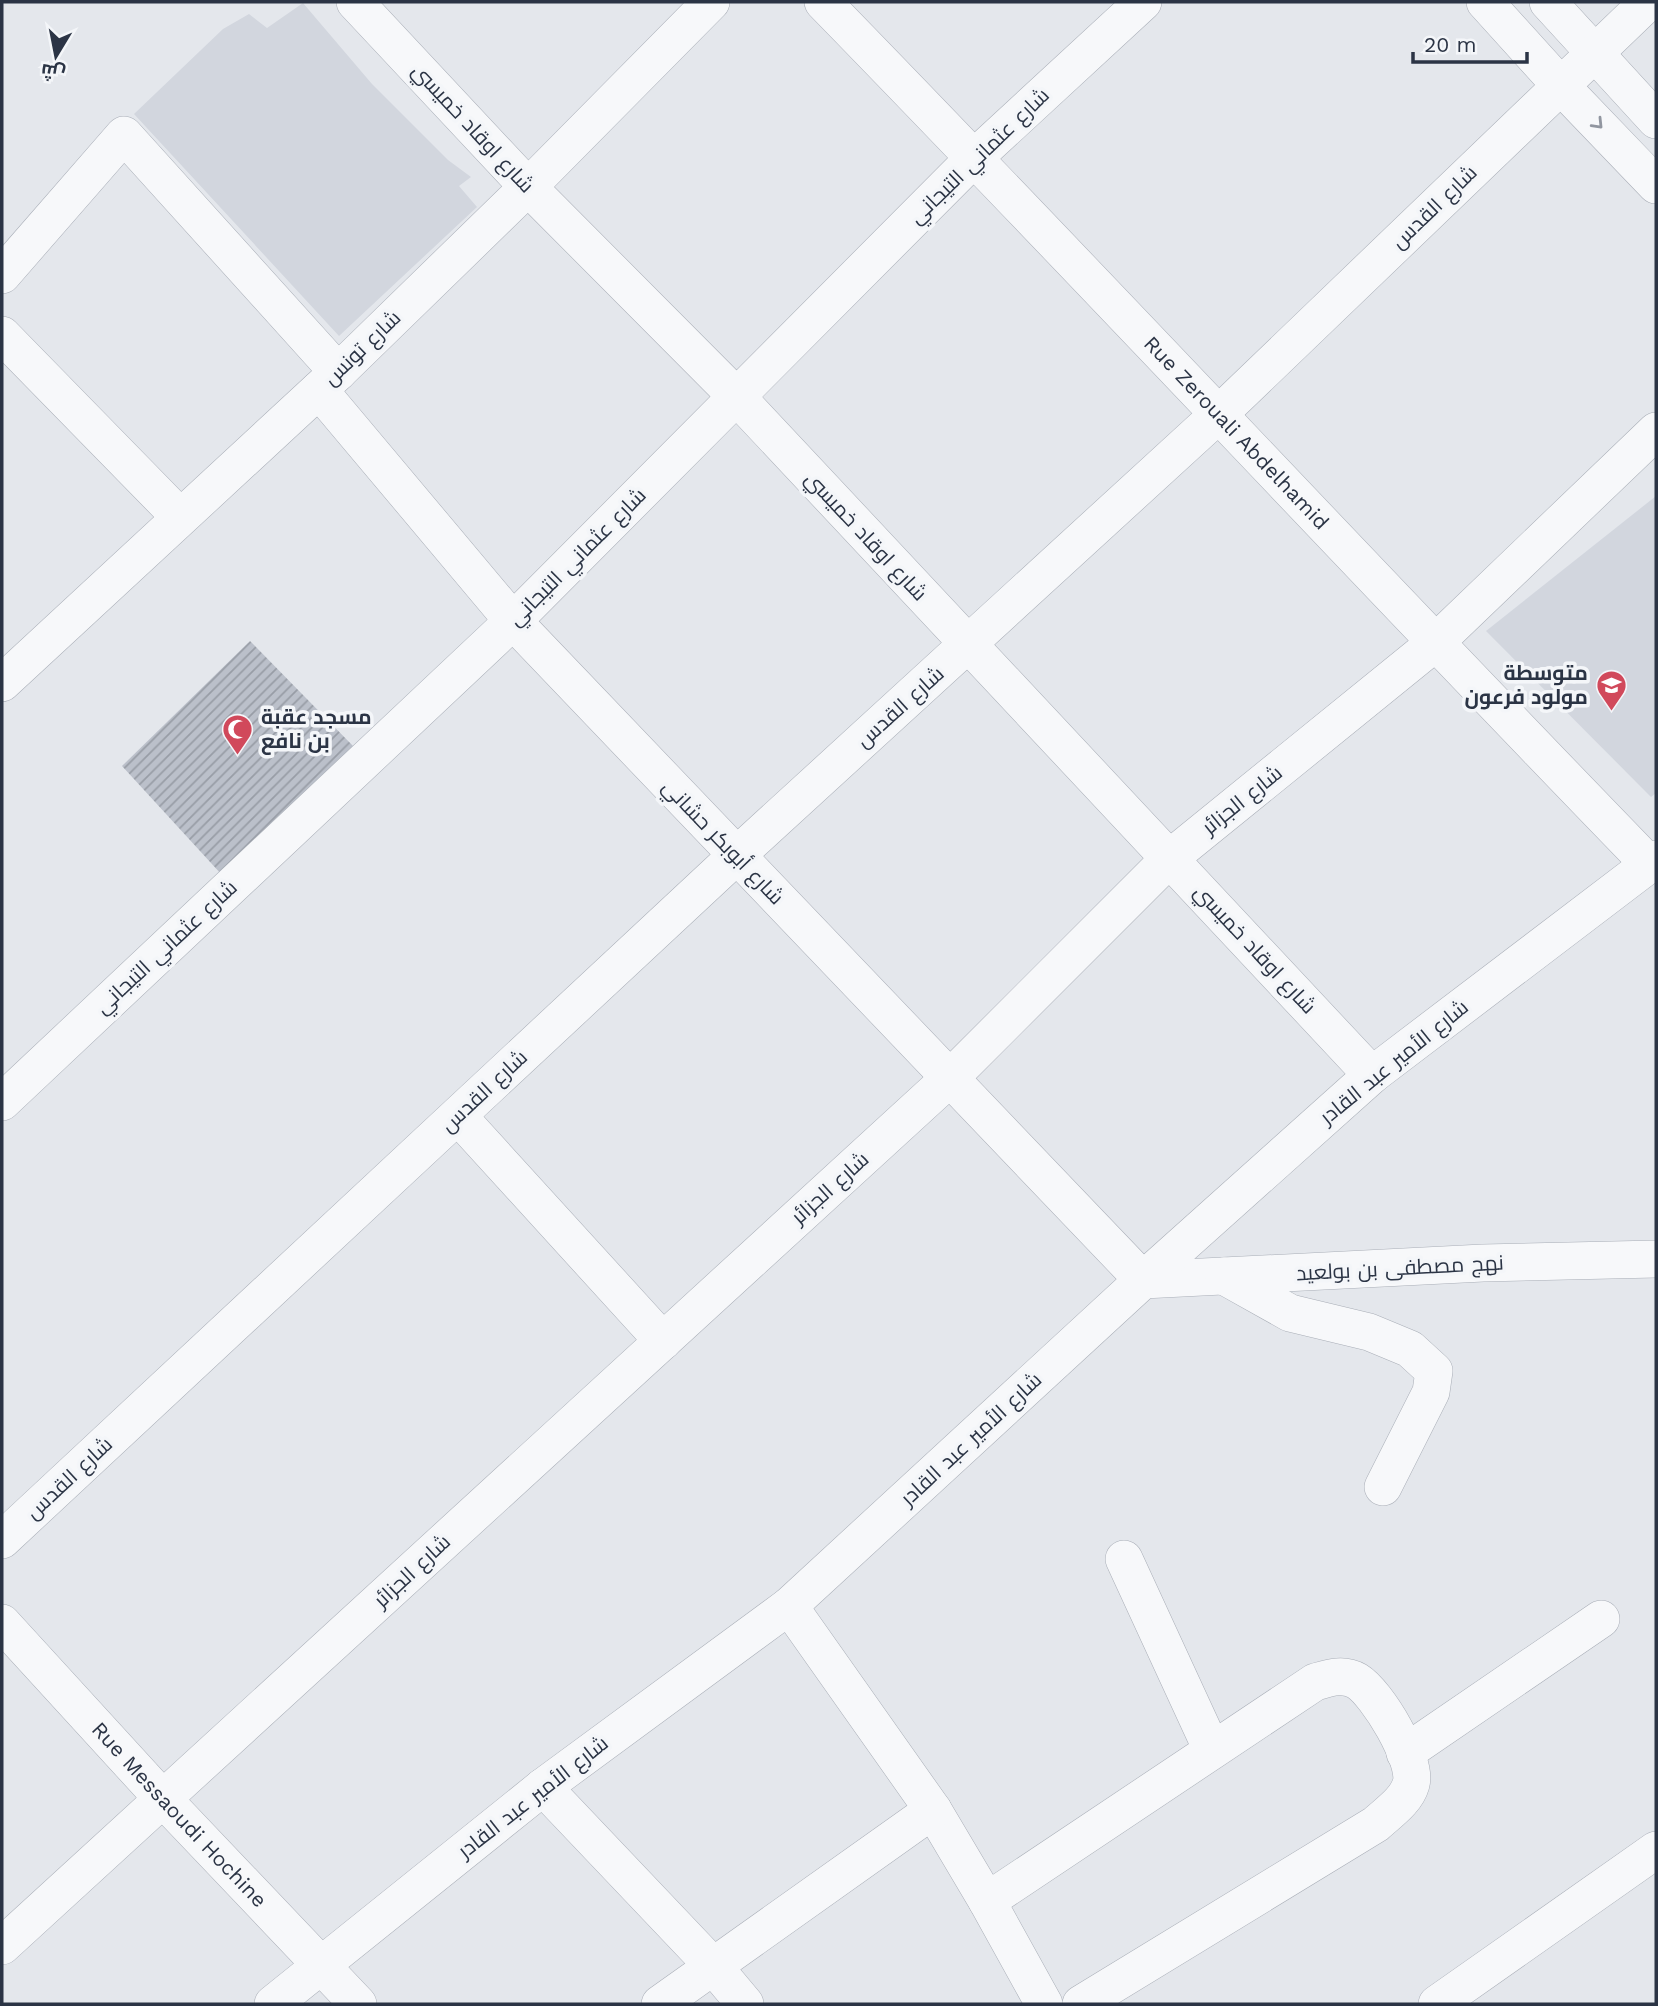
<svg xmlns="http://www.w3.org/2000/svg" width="1658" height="2006" font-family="'Work Sans',Cairo,sans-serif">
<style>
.built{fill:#d2d6de}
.building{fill:url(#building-hatch)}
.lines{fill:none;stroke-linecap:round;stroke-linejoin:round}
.minor-casing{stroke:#a9aeb7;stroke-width:38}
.minor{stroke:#f7f8fa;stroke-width:37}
.oneway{stroke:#9196a0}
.labels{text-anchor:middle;stroke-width:7;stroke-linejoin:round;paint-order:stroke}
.street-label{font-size:21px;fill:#2b3445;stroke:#f4f6f9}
.poi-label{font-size:21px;font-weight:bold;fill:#2b3445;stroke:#f4f6f9;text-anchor:end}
</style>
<defs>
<pattern id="building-hatch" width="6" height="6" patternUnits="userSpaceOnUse" patternTransform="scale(1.75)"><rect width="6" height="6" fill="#bbc0ca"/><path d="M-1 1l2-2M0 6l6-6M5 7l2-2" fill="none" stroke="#989da6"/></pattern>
</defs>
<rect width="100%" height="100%" fill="#e4e7ec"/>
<g class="built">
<path d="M303,3L372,84L448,160L471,177L459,186L477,207L339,336L134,114L223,29L249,14L267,28Z"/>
<path d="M1656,496V793L1651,797L1486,631Z"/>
</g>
<path class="building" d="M250,641L354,747L222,875L122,766Z"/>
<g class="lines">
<defs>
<g id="minor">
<path d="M355,2L528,187L737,397L1372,1075"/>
<path id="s1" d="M823,2C1101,287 1372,579 1650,865"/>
<path d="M1485,2L1561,86L1656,185"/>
<path d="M1548,2L1656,120"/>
<path d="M2,275L124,135L338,372"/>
<path d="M2,335L179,516"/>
<path d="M319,390L513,621L1143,1280L1483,1263L1656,1259"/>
<path d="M2,683L338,372L528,187L711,2"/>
<path d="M2,1102L513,621L974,158L1143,2"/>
<path d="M458,1116L663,1341"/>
<path d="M1224,1276L1290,1313L1369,1332L1410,1349L1434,1371L1431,1392L1383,1487"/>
<path d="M2,1540L736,856L1220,413L1648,2"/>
<path d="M1124,1559L1212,1750"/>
<path d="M789,1606L933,1810L987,1901L1044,2004"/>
<path id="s2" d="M2,1623L163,1799L358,2004"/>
<path d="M1405,1753L1601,1619"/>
<path d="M543,1787L714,1967L745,2004"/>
<path d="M987,1901L1315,1682C1329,1678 1343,1673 1357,1681C1377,1693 1418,1761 1411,1784C1406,1801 1389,1812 1376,1824L1081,2004"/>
<path d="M2,1946L951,1077L1170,858L1435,643L1656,431"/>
<path d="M273,2004L543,1787L789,1606L1143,1280L1372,1075L1656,859"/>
<path d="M660,2004L933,1810"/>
<path d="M1437,2004L1656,1850"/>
</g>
</defs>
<use href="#minor" class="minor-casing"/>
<use href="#minor" class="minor"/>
</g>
<defs><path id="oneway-chevron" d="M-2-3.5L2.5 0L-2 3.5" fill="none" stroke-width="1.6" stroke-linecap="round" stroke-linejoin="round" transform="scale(1.75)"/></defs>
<use class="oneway" href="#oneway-chevron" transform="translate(1598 124) rotate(46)"/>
<defs>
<symbol id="school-pin" viewBox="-11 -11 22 30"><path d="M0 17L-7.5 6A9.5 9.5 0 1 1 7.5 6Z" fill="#d1495b" stroke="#f4f6f9"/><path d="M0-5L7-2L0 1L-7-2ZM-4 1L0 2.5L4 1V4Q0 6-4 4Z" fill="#fff"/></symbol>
<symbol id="mosque-pin" viewBox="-11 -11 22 30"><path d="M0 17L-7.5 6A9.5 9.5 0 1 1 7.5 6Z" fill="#d1495b" stroke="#f4f6f9"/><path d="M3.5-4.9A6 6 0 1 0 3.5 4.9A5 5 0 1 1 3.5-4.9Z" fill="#fff"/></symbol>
</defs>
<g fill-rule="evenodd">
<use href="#school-pin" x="1594" y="668" width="35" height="47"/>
<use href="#mosque-pin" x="220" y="712" width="35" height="47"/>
</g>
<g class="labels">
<g class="street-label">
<text transform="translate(473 128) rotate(47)" y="7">شارع اوقاد خميسي</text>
<text transform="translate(979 156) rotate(-44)" y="7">شارع عثماني التيجاني</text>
<text transform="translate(1434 207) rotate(-44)" y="7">شارع القدس</text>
<text transform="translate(362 348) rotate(-44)" y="7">شارع تونس</text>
<text dy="7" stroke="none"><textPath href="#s1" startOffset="597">Rue Zerouali Abdelhamid</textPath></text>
<text transform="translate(866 536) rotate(47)" y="7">شارع اوقاد خميسي</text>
<text transform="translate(577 557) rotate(-45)" y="7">شارع عثماني التيجاني</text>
<text transform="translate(900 707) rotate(-42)" y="7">شارع القدس</text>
<text transform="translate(1242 800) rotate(-39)" y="7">شارع الجزائر</text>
<text transform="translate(723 842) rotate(46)" y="7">شارع أبوبكر حشاني</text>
<text transform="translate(166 947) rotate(-43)" y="7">شارع عثماني التيجاني</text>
<text transform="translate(1255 949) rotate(47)" y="7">شارع اوقاد خميسي</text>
<text transform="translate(1394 1062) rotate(-39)" y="7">شارع الأمير عبد القادر</text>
<text transform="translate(484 1091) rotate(-43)" y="7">شارع القدس</text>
<text transform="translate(830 1188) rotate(-42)" y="7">شارع الجزائر</text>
<text transform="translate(1400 1268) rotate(-3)" y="7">نهج مصطفى بن بولعيد</text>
<text transform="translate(971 1439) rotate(-43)" y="7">شارع الأمير عبد القادر</text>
<text transform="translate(69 1478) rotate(-43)" y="7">شارع القدس</text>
<text transform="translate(412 1571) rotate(-43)" y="7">شارع الجزائر</text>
<text transform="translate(533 1797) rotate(-38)" y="7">شارع الأمير عبد القادر</text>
<text dy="7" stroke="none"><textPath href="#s2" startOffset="261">Rue Messaoudi Hochine</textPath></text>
</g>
<g class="poi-label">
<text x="1588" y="680">متوسطة<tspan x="1588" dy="24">مولود فرعون</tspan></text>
<text x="261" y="724" text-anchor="start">مسجد عقبة<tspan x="261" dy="24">بن نافع</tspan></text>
</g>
</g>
<rect width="1658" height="2006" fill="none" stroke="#2b3445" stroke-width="7"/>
<g transform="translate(56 56) rotate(190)" stroke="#f4f6f9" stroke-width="5" paint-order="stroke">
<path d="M0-5L12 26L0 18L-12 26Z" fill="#2b3445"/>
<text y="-10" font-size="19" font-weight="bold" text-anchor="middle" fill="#2b3445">ش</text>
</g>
<path d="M1413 52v10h114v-10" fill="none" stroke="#2b3445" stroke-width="3.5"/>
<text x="1424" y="52" font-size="21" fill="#2b3445" stroke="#f4f6f9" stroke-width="5" paint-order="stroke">20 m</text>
</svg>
